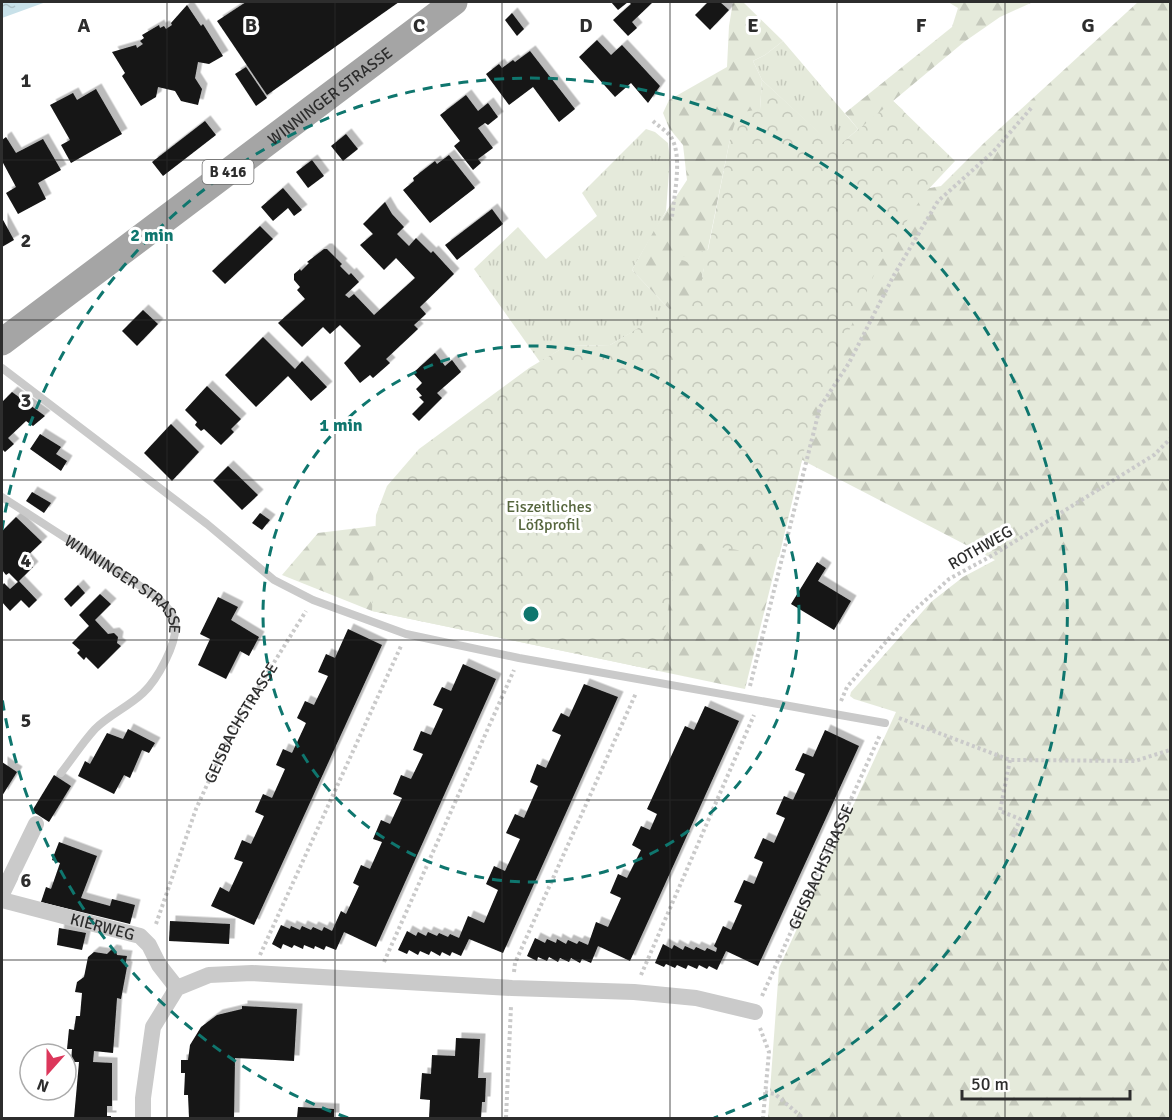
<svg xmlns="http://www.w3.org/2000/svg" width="1172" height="1120" font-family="Signika,sans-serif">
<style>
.grass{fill:url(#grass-tufts)}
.forest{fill:url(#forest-firs)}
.park{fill:url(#park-crowns)}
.water{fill:url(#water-ripples)}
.building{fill:#141414;filter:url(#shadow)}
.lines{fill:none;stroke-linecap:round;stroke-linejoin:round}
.path{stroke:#cacaca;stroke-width:4;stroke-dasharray:3 3;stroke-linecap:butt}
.lane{stroke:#cacaca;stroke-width:8}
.street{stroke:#cacaca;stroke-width:16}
.primary{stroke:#a5a5a5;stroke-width:27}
.grid{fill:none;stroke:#2d2d2d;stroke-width:1.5;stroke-opacity:0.55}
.ring{fill:none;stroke:#0f766e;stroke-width:3;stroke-dasharray:10 8}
.labels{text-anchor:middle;stroke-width:6;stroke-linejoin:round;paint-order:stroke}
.shield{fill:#fff;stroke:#6c6c6c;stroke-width:1.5}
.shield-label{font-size:15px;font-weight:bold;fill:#2d2d2d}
.street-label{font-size:16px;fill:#2d2d2d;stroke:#fff}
.park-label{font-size:16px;fill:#56663d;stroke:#fff}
.grid-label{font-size:20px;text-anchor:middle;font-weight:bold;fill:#2d2d2d;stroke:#fff;stroke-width:6;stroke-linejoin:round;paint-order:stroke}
.centre{fill:#0f766e;stroke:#fff;stroke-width:3}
.ring-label{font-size:18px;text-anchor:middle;font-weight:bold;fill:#0f766e;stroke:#fff;stroke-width:6;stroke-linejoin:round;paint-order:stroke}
</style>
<defs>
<pattern id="grass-tufts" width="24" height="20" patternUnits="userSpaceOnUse" patternTransform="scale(1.5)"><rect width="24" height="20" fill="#e5eadb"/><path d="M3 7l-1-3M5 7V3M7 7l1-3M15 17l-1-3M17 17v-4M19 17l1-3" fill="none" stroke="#c5c9bc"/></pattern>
<pattern id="forest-firs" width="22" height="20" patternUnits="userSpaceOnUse" patternTransform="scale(1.5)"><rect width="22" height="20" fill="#e5eadb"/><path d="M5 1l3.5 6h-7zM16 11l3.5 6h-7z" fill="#c5c9bc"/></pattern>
<pattern id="park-crowns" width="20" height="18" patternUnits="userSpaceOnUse" patternTransform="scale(1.5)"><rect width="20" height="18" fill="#e5eadb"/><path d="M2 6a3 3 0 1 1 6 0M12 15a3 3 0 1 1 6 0" fill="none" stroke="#c5c9bc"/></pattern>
<pattern id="water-ripples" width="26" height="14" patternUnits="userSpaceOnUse" patternTransform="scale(1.5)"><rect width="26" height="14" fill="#c8e1e9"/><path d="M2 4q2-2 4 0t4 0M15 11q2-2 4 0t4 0" fill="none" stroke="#acc1c8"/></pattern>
<filter id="shadow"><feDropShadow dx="5.5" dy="-5.5" stdDeviation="0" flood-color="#0004"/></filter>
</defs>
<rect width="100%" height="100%" fill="#fff"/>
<g class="grass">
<path d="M783,41L858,129L836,149L762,80L753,61L765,55Z"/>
<path d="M646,129L655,132L668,143L670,159L666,211L632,270L670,310L610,345L566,346L540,362L474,269L518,227L546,259L597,216L582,193Z"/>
</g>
<path class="forest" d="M733,2H743L783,41L765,55L753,61L762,80L760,109L730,139L702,278L858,129L845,113L952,27L958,8L948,2H1033L1000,17L964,42L893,101L903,110L923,183L930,188L941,186L984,143L1138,2H1170V1118H768L779,968L896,712L854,699L850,696L851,692L931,602L963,577L995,560L802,460L745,689L372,611L282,575L318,533L375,526L407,541L670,310L632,270L656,227L687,180L683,145L669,128L663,113L669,100L727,67L729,26Z"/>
<path class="park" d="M762,80L836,148L893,101L955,161L924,194L878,266L814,409L779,557L678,540L659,671L372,611L376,515L387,486L419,449L529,368L566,346L610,345L702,290V278L704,267L676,259L708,250L730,139L738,113L760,109Z"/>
<path class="water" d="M2,2H46L2,18Z"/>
<g class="building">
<path d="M246,2H399L267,95L217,21Z"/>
<path d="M611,2H628L618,10Z"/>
<path d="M629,2H653L632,22L637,28L628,36L613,20L631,4Z"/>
<path d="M708,2H720L729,10L710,30L695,15Z"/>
<path d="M187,5L201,26L203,24L223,56L209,64L198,62L195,78L202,89L198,105L181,101L175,91L158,87L156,97L141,106L122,76L125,73L112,52L136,45L137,48L143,44L140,41L144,38L142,35L159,25L160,28L164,26L166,29L172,25L171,23Z"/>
<path d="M512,13L524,29L517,36L505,20Z"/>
<path d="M597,40L611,55L622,45L660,86L648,103L631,83L615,97L579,57Z"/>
<path d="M530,51L575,109L559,122L533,87L509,105L486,74L499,64L502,68L513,60L515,62Z"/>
<path d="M246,67L267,98L256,106L235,74Z"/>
<path d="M96,89L122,134L71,163L61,145L70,140L50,105L73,93L77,100Z"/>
<path d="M466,95L478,111L488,103L498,117L488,125L485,123L478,128L493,148L478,159L481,163L473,170L454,146L460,141L440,115Z"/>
<path d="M205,121L216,135L163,176L152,162Z"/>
<path d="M346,134L358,149L343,161L331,146Z"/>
<path d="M6,137L16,153L43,139L61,170L38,183L46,199L18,214L6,193L16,187L2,161V140Z"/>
<path d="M449,155L475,188L430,223L403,190L414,181L413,178L435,161L437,164Z"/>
<path d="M312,160L324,176L308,188L296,172Z"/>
<path d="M283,188L302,210L294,216L288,208L273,221L261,207Z"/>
<path d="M385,202L392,214L404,227L397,234L409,246L416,238L431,253L433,251L454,274L420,307L426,314L414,325L418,329L386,359L390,363L373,378L370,375L360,383L344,363L361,346L340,325L330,334L323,327L302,347L278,323L305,299L297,290L300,287L294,280V274L300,269L301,271L309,263L307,262L324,249H327L342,264L340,266L349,275L351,273L359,282L345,295L349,298L354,294L374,315L415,278L396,258L384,270L360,245L373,234L363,224Z"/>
<path d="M492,209L503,224L457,260L445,245Z"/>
<path d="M2,218L14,240L2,247Z"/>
<path d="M260,226L273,239L225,284L212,271Z"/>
<path d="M143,310L158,324L137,346L122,331Z"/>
<path d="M263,337L295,369L302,361L327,387L311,401L288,376L256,407L225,375Z"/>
<path d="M435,353L445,366L452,360L461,372L437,393L442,398L419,421L412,414L424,402L419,397L422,396L416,389L422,383L413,373Z"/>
<path d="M207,386L241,419L231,429L234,432L221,445L204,429L201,431L195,425L197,422L185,410Z"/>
<path d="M12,392L45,416L33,426L26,421L8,438L14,444L5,452L2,449V402Z"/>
<path d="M171,424L199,452L172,481L144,453Z"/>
<path d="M40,434L61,447L56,454L67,461L61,471L30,449Z"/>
<path d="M228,466L258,495L242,510L213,481Z"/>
<path d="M32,492L51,503L44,513L26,501Z"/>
<path d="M260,513L270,520L262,530L252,523Z"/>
<path d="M16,517L42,542L25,558L33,567L19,581L37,600L29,608L21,600L10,611L2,602V586L4,583L10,589L18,582L9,573L6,575L2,570V531Z"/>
<path d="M817,562L826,568L818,581L851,601L834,630L791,604Z"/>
<path d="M78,585L85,593L71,607L64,599Z"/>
<path d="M100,594L111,604L95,620L108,634L114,633L118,637L117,643L121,646L98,669L86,657L84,660L77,653L80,650L72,643L89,626L79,615Z"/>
<path d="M218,597L238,607L231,620L259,637L249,656L240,651L226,679L198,665L210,639L200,634Z"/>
<path d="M348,629L382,645L254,925L211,906L220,887L229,892L243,862L234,859L242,840L251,844L264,816L255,812L263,794L272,798L285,769L276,765L283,749L292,753L306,723L297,718L305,701L314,705L328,676L318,672L326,654L335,658Z"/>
<path d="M463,664L496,679L376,947L344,932L336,950L326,946L324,950L315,946L314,949L304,945L303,949L294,945L292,948L283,944L281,949L272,944L281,925L290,929L291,926L300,930L302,926L311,930L313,927L322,931L324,927L332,931L341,911L346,914L359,886L353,883L361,865L370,869L382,842L373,839L381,820L390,824L402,798L393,794L401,775L411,779L423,754L413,750L421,731L431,735L443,709L433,705L442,687L451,691Z"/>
<path d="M584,684L618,697L503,953L469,939L461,956L452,952L450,956L442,952L440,956L431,951L429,955L420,951L418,955L409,950L407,954L398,950L407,931L416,936L418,932L426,936L428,932L437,936L439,933L448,937L450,934L459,938L468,916L484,923L498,890L486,884L494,866L505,871L520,839L506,833L515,814L524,818L538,786L530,782L537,764L546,768L561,735L552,731L561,713L569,717Z"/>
<path d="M705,706L739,721L630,961L598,946L591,963L582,959L580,963L571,958L569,962L560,958L558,962L549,957L547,961L538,957L537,961L527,956L535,938L545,943L547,939L556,943L557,939L566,944L568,940L577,944L579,941L588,945L596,922L608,927L621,898L610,893L618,874L627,878L641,850L632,845L641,826L650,830L657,814L647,809L685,726L694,730Z"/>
<path d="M128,729L155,743L149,753L142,750L130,778L124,775L114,794L78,776L85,761L90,764L107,733L123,739Z"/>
<path d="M825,730L859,746L758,966L726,951L717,970L709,966L707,969L699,965L697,969L688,965L686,969L677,965L675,968L666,964L664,967L655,963L663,944L672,949L674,945L683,950L685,946L694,950L696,947L705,951L707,948L716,952L717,948L714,946L723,926L731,930L742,905L734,902L744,880L754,884L763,862L754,858L763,838L774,843L785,818L776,814L784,796L793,800L805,774L795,770L803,753L813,757Z"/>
<path d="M2,762L17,772L2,796Z"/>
<path d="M54,775L71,786L49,822L32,811Z"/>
<path d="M59,842L97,856L81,898L110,906L112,899L135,905L130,924L41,902L46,887L51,889L60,863L52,860Z"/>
<path d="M170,921L230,924L229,944L169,941Z"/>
<path d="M59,928L86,933L82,950L57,945Z"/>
<path d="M111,950L116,951L117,955L127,956L125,966L127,967L121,999L117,998L113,1053L94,1051L93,1062L112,1063V1106H107V1116H111V1118H74L79,1062H71L72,1049H67L69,1029L74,1030L76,1016H80L82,993L75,992L77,982L84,977L88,957L94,952L107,954Z"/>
<path d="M242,1006L297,1009L294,1061L235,1058L234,1118H189L188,1095H184L185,1073H181V1060H188L190,1045L201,1027L217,1015L242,1009Z"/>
<path d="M456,1038L480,1039L478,1078H486L485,1102H482L481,1118H429L430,1100L420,1099L422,1073L431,1074L432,1055L455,1056Z"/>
<path d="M298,1107L334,1109V1118H297Z"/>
</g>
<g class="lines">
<g class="path">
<path d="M653,121C658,126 667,131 671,137C683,156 674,195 672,217"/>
<path d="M750,686L820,407L849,363L894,275L938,201L993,152L1033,106"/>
<path d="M841,701L847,687L909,615L949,579L993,555L1154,455L1170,439"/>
<path d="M899,718L1010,760L1135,761L1170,750"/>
<path d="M1010,760L1000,811L1020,819L1013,837"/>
<path id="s1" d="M156,924L196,809L232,730L306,611"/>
<path d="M260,955L401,646"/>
<path d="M384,962L514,670"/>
<path d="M514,972L515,963L636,693"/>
<path d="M641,975L754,715"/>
<path id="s2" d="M762,996L880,735"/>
<path d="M760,1028L769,1052L763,1118"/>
<path d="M765,1092L775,1094L803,1118"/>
<path d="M506,1118L511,1006"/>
</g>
<g class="lane">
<path d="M2,368L207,524L274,580L313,600L406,634L519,658L885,723"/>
<path id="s3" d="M2,497L145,589C156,597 172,607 175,623C178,643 157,680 143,693C128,707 109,715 95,729C83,742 72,759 61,773"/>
</g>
<g class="street">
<path d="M2,894L36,824"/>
<path id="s4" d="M2,900L140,936L149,945L159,965L177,988"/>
<path d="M143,1118V1098L153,1027L177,988L209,975L252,973L512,988L634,992L696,998L755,1012"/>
</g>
<path class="primary" id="s5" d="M2,342L454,2"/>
</g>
<path class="grid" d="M167,2V1118M335,2V1118M502,2V1118M670,2V1118M837,2V1118M1005,2V1118M2,160H1170M2,320H1170M2,480H1170M2,640H1170M2,800H1170M2,960H1170"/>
<g class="ring">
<circle cx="531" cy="614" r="268"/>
<path d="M348 1118A536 536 0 0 1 2 698M2 530A536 536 0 1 1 714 1118"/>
</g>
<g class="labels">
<rect class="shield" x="202.5" y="160" width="51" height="24" rx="4.5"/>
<g class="shield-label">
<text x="228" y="177">B 416</text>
</g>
<g class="street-label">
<text dy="6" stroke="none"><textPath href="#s5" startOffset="410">WINNINGER STRASSE</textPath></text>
<text transform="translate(980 547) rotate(-30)" y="6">ROTHWEG</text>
<text dy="6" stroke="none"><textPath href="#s3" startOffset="152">WINNINGER STRASSE</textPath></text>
<text dy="6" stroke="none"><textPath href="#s1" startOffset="219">GEISBACHSTRASSE</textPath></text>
<text dy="6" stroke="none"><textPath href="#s2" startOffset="142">GEISBACHSTRASSE</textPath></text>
<text dy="6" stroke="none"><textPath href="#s4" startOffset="104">KIERWEG</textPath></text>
</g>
<g class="park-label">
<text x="549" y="512">Eiszeitliches<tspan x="549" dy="18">Lößprofil</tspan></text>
</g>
</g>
<g class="grid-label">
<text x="84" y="32">A</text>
<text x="251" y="32">B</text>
<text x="419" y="32">C</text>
<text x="586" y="32">D</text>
<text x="753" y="32">E</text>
<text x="921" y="32">F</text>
<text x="1088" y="32">G</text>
<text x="26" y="87">1</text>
<text x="26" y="247">2</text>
<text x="26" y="407">3</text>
<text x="26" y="567">4</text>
<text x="26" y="727">5</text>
<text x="26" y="887">6</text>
</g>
<circle cx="531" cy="614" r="9" class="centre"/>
<g class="ring-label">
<text x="152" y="241">2 min</text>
<text x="341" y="431">1 min</text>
</g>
<rect width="1172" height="1120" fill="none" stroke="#2d2d2d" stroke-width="6"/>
<g transform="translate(48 1072) rotate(201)"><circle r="28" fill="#ffffff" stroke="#ababab" stroke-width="1.5"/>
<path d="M0-4.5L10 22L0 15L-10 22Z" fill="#dc375b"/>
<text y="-9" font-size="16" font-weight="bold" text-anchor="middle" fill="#2d2d2d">N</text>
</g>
<path d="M962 1090v9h168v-9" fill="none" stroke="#2d2d2d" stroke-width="3"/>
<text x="971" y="1090" font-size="18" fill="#2d2d2d" stroke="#ffffff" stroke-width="4.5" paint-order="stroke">50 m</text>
</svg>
